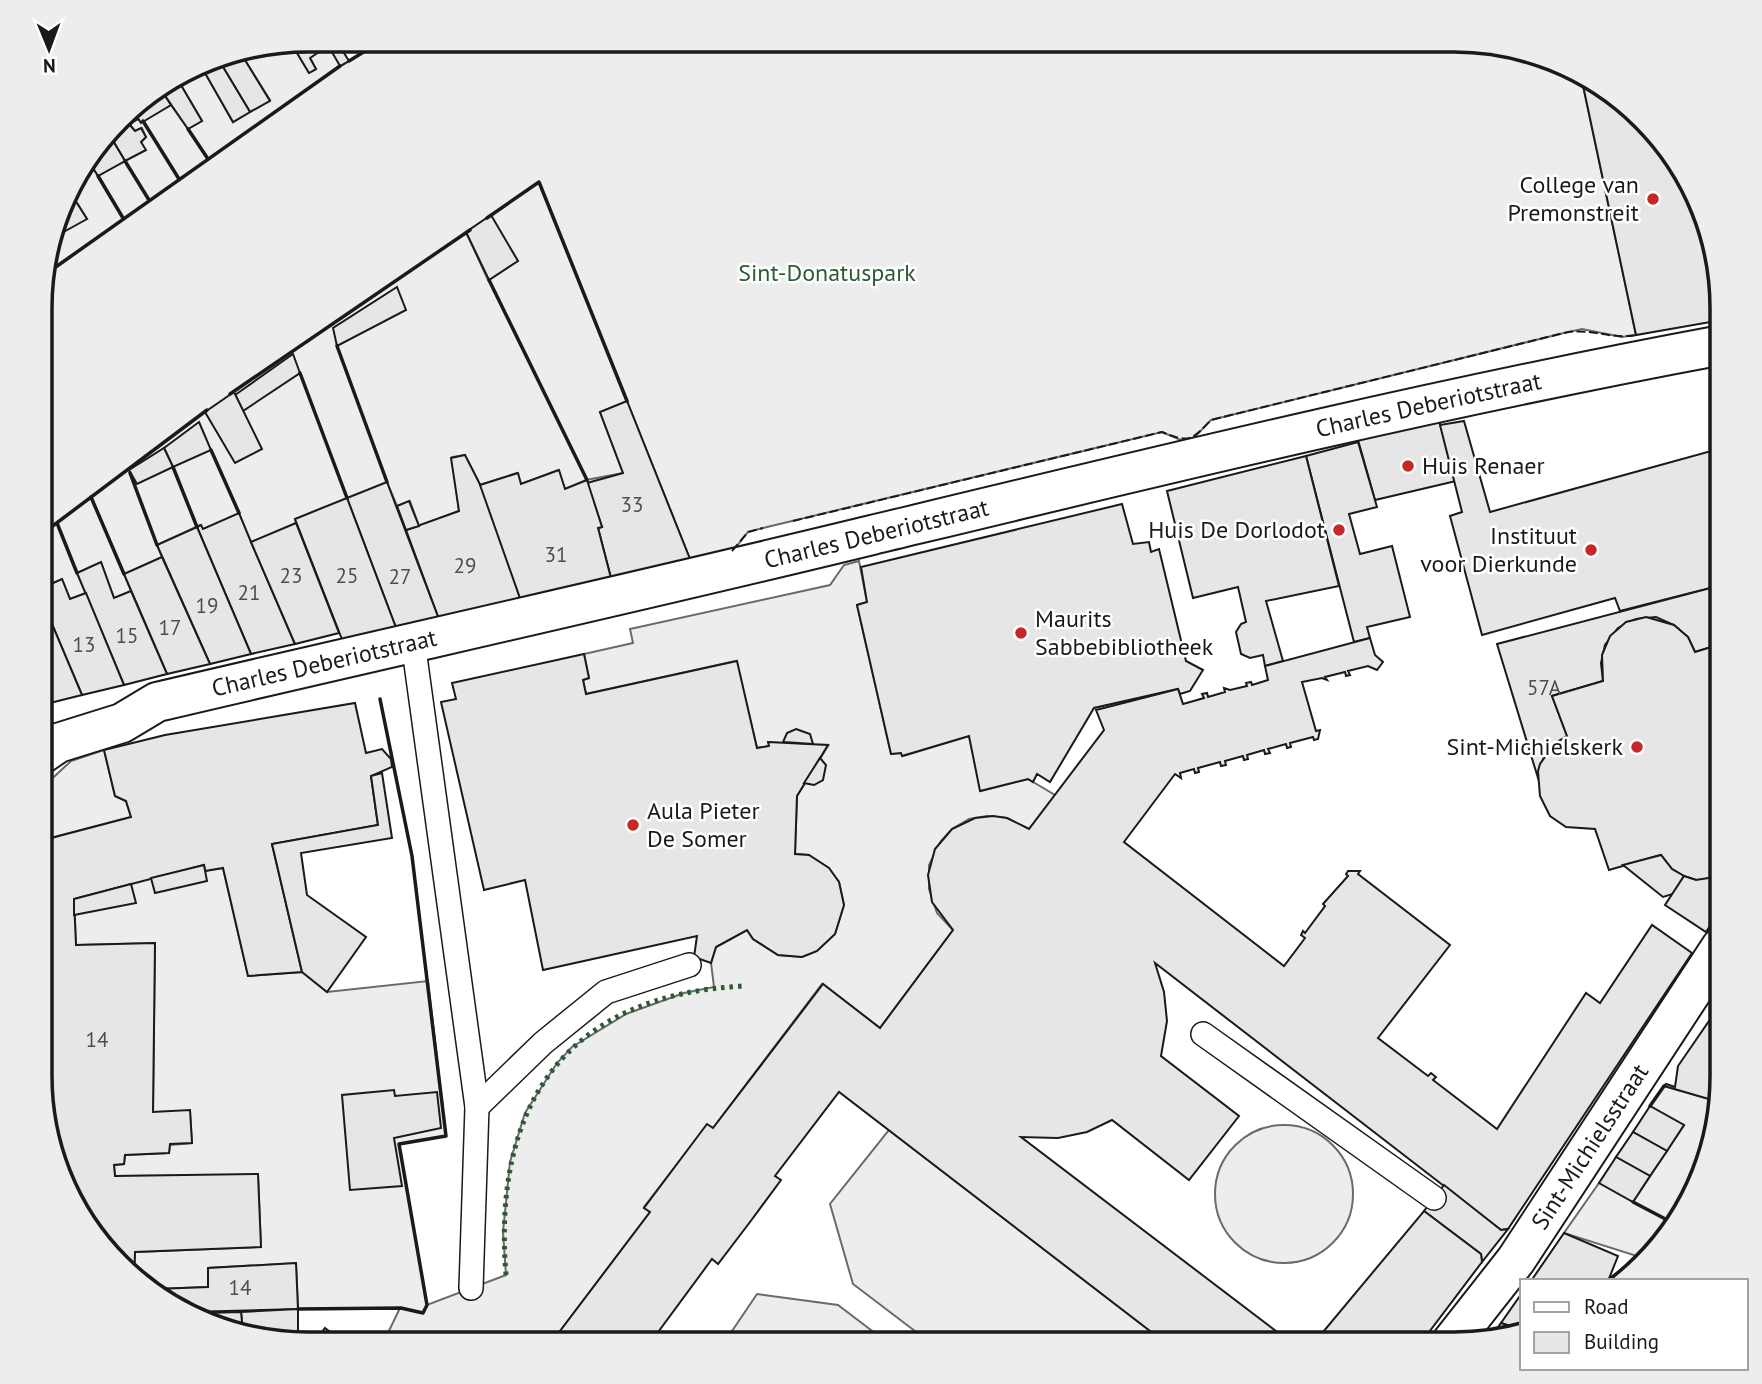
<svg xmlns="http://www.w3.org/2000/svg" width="1762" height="1384" font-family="'PT Sans',sans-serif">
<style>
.built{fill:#ededed;stroke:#6a6a6a;stroke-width:2;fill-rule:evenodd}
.building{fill:#e6e6e6;stroke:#1a1a1a;stroke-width:2}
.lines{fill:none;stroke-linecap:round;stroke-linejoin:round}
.service-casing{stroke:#1a1a1a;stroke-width:26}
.minor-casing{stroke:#1a1a1a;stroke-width:42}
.service{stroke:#fff;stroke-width:23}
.minor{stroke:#fff;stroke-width:38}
.hedge{stroke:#2b5a34;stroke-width:5;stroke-dasharray:3.5 5;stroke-linecap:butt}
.fence{stroke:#1a1a1a;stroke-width:2;stroke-dasharray:9 3.5;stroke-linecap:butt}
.wall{stroke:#1a1a1a;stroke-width:3.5}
.poi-dot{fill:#c62828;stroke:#fff;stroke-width:2.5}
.labels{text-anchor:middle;stroke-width:5;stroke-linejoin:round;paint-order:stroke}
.number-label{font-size:21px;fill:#4d4d4d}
.poi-label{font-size:24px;fill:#1a1a1a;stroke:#fff;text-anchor:end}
.park-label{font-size:24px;fill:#2b5a34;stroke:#fff}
.street-label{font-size:24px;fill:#1a1a1a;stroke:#fff}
.rim{fill:none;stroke:#1a1a1a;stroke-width:3.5}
</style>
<rect width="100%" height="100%" fill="#fff"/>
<g class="built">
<path d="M312,40H325L341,66L383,40L1471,41L1557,61L1581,76L1636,335L1622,337L1582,329L1564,333L1211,420L1195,437L1183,441L1162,432L763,528L748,532L733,551L692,564L627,401L600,412L623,473L586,480L565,489L558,470L521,484L517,473L480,485L465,455L452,457L459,511L419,526L410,501L397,506L387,482L295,519L296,523L251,542L203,529L200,525L157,545L162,557L124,574L131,591L114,598L101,562L77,573L86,593L70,599L62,579L42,588L43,273L57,229L87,219L70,192L76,175L88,160L98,176L145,150L141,142L146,137L142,128L135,131L129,124L138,119L141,122L171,105L188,129L202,121L178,80L201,66L233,122L270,100L240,52L291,43L309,73L316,69L310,58L318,52ZM491,216L517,261L488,280L466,232Z"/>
<path d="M859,561L867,602L857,605L891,754L901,753L903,756L969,736L981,791L1028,779L1055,795L1029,829L1007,818L987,816L969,819L952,829L941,841L929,865V889L937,913L953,930L880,1028L822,984L713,1128L707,1125L644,1207L650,1212L551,1343H400L386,1337L400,1308L298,1309L296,1263L208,1268V1287L157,1289V1293L134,1279L135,1252L261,1247L258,1175L115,1176L114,1165L124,1164L125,1155L169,1153L170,1145L192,1143L190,1111L153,1112L155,943L76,945L74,899L151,878L223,868L248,976L302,972L327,992L428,981L446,1136L399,1144L427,1305L506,1275L503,1232L510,1162L525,1113L557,1063L572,1047L626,1014L684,993L714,987L711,963L716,947L747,930L753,939L778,955L802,957L817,951L835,934L844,905L839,882L809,855L795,854L797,796L828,746L769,742V746L757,748L736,661L586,694L583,680L589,678L584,654L633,643L630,629L830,585L844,565Z"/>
<path d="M104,750L115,796L126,801L131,817L47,839L41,832L42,788L71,761Z"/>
<path d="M1664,1086L1719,1102L1701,1179L1655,1253L1646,1259L1564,1233L1599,1183L1633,1202L1684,1125L1650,1106Z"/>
<circle cx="1284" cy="1194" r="69"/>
<path d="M889,1130L1167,1344H932L853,1284L830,1204Z"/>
<path d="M757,1294L838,1305L888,1343H724Z"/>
</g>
<g class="building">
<path d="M312,40L319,52L310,58L316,69L309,73L291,43Z"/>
<path d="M325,40H363L344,53L349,61L340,66Z"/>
<path d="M240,52L270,101L250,112L217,57Z"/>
<path d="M217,57L250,112L233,122L201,66Z"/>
<path d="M1581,76L1631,107L1694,190L1722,308V320L1636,335Z"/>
<path d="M178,80L202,121L188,129L161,90Z"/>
<path d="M161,90L171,105L141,123L131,107Z"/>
<path d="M131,107L138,119L129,124L135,131L141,128L146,137L141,142L146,150L125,161L109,134Z"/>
<path d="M109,134L125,161L98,176L88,160Z"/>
<path d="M70,192L87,219L60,234L57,229Z"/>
<path d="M491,215L518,261L489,280L466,232Z"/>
<path d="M397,287L406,310L337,346L333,328Z"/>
<path d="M293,354L300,373L243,411L235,395Z"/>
<path d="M234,392L262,449L235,463L205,412Z"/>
<path d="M627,401L692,564L612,582L598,528L602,527L587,483L623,473L600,412Z"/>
<path d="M1439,420L1456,481L1375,500L1358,440Z"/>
<path d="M1464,421L1490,512L1722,448V585L1620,611L1615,598L1482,635L1450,516L1462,512L1440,425Z"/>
<path d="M199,422L211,450L173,467L164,448Z"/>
<path d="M1358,442L1377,507L1349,514L1360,554L1392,546L1410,617L1367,627L1370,638L1354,642L1306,456Z"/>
<path d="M164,448L173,467L137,484L129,470Z"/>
<path d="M465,455L489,502L521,601L440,622L406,530L459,511L451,458Z"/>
<path d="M1306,456L1339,586L1266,601L1283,661L1265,666L1263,655L1250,658L1241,654L1236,632L1241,624L1246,622L1238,587L1193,598L1167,491Z"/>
<path d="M559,470L565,489L587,480L602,527L598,528L612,582L521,601L480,485L518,473L521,484Z"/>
<path d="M387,482L440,622L398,633L347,498Z"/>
<path d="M347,498L398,633L345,647L295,519Z"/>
<path d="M409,501L419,526L406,530L397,506Z"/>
<path d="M1122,504L1133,544L1149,542L1151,552L1159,549L1186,661L1203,670L1190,691L1180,694L1178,689L1094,708L1050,782L1037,774L1033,782L1028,779L980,791L969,736L902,756L901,753L891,754L857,605L867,602L861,567Z"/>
<path d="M239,513L251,542L295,644L251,654L197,527L201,525L203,529Z"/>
<path d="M296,523L339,633L295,644L251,542Z"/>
<path d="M197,527L251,654L210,664L157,545Z"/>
<path d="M162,557L210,664L167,674L124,574Z"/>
<path d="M101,562L114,598L131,591L167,674L124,685L77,573Z"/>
<path d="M62,579L70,599L86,593L124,685L82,695L42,601V588Z"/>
<path d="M1722,585L1721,644L1695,652L1688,637L1674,625L1656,617L1636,619L1618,628L1605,645L1601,663L1603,681L1552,696L1567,736L1554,744L1544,756L1538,778L1497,644Z"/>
<path d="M44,605L82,695L42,705V606Z"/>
<path d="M1646,617L1674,625L1688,637L1695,652L1721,644V876L1714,879L1696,880L1684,876L1672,869L1661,855L1609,870L1595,829L1566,827L1550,816L1540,796L1538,771L1540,764L1554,744L1567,736L1552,696L1603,681L1602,655L1610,636L1626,622Z"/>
<path d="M1370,638L1375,655L1383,662L1377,670L1368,666L1348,671L1350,675L1346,676L1345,672L1325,677L1327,680L1322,678L1302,682L1316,731L1320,730L1318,739L1314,740L1313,737L1290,743L1291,747L1287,748L1286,744L1268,749L1270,753L1265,754L1264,750L1247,755L1248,759L1244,760L1243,756L1225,761L1226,765L1221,766L1220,762L1198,768L1199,772L1195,773L1194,769L1180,773L1181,778L1175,774L1124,842L1284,966L1305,938L1301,935L1303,931L1305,933L1325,906L1323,904L1348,876L1346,874L1348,871H1360L1358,874L1450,945L1378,1038L1428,1076L1431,1073L1436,1077L1433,1080L1497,1129L1586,993L1600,1003L1652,925L1692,953L1508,1229L1501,1230L1155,963L1164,992L1167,1021L1161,1056L1239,1116L1189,1180L1112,1120L1087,1132L1058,1138L1021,1137L1293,1344H1167L839,1092L775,1176L781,1180L750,1222L718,1264L712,1259L650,1343H551L650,1212L644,1208L707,1124L713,1128L823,984L880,1028L953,930L932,902L928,875L935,849L952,829L975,818L993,816L1007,818L1029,829L1104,730L1096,710L1178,689L1183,704L1204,698L1202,694L1207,693L1208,697L1225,692L1224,688L1230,690L1247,686L1246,683L1251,682L1252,685L1268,680L1265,666Z"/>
<path d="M584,654L589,678L583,680L586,694L737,661L757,748L769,746L768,742L828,745L797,796L795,854L809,855L829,868L839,882L844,905L835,934L817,951L802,957L778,955L753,939L747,930L716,947L711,963L694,957L697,936L543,970L525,880L484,890L441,702L456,699L452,683Z"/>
<path d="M355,703L366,753L382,749L391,759L392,767L371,776L378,825L272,844L302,972L248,976L223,868L205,871L204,865L74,899L76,945L155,943L153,1112L190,1110L192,1143L170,1144L169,1153L125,1155L124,1164L114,1165L115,1176L258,1174L261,1247L135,1252L134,1279L68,1194L41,1094V832L47,839L131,817L126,801L115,796L104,750L165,735Z"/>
<path d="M796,729L810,734L813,744L783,742L787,733Z"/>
<path d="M820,758L826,765L823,780L814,785L804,783Z"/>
<path d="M382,773L392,838L301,853L307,895L366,937L327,992L302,972L272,844L378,825L371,776Z"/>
<path d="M1661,855L1672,869L1684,876L1673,894L1663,897L1623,865Z"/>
<path d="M204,865L207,881L155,893L151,878Z"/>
<path d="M1684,876L1696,880L1721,876V909L1706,932L1665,905Z"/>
<path d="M131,884L136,903L74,915V899Z"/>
<path d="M1720,1005L1719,1102L1664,1086L1666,1084L1675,1087L1678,1066Z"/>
<path d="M394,1090L395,1096L437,1092L441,1128L394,1138L402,1186L350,1190L342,1095Z"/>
<path d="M1650,1106L1684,1125L1667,1151L1633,1132Z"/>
<path d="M1633,1132L1667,1151L1650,1176L1616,1157Z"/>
<path d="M1616,1157L1650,1176L1633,1202L1599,1183Z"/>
<path d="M1444,1185L1501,1230L1508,1229L1482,1262L1481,1254L1424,1211Z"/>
<path d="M1424,1211L1481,1254L1482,1262L1420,1344H1313Z"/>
<path d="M1564,1233L1618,1256L1608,1281H1531Z"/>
<path d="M296,1263L298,1309L187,1312L157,1293L156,1289L208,1287V1268Z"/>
<path d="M1522,1293V1330L1501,1323Z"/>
<path d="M298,1309V1343L243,1332L241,1312Z"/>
<path d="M207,1311L199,1319L187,1312Z"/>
<path d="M241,1312L243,1332L199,1319L204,1313Z"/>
<path d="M1501,1323L1522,1330L1492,1336Z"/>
<path d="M325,1328L345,1343H314Z"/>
<path d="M374,1337H386L400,1343H359Z"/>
</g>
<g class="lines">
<defs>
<g id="service">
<path d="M413,642L477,1107L471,1288"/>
<path d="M1203,1034L1434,1198"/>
<path d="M477,1107L543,1043L606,992L689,965"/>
</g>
<g id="minor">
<path id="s1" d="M42,754L58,743L122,723L157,702C395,646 634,593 872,535C1154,467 1436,398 1722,345"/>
<path id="s2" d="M1450,1344L1516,1260L1721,947"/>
</g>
</defs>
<use href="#service" class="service-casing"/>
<use href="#minor" class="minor-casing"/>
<use href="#service" class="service"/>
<use href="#minor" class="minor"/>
<path class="hedge" d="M506,1275C492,1104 566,994 745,986"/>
<g class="fence">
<path d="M793,521L1162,432C1189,443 1191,441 1211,420L1564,333C1590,327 1610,340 1636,335"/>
<path d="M732,551L748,532L763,528"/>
</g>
<g class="wall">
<path d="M349,61L383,40"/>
<path d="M143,121L179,179"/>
<path d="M188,129L208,159"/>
<path d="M125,161L149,200"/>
<path d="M98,176L123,218"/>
<path d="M487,218L539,182L627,401"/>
<path d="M43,276L340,66"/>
<path d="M489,280L587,480"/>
<path d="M337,346L387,482"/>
<path d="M300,373L347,498"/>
<path d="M230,394L470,230"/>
<path d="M211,450L239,513"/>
<path d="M173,467L197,527"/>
<path d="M130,473L157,545"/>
<path d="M91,497L124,574"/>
<path d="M57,523L77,573"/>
<path d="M42,534L207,410"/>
<path d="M1650,1106L1664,1086"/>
<path d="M1633,1202L1673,1223"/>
<path d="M298,1309L401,1308L423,1313L427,1305L399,1144L446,1136L412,856L380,699"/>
</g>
</g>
<g class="poi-dot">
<circle cx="1653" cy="199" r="7"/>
<circle cx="1408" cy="466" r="7"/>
<circle cx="1339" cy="530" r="7"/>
<circle cx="1591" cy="550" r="7"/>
<circle cx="1021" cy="633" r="7"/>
<circle cx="1637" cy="747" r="7"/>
<circle cx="633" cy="825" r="7"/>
</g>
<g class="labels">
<g class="number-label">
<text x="632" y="512">33</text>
<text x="556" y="562">31</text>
<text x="465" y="573">29</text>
<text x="291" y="583">23</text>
<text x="347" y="583">25</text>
<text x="400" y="584">27</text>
<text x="249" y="600">21</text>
<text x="207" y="613">19</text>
<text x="170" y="635">17</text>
<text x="127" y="643">15</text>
<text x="84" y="652">13</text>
<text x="1544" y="695">57A</text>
<text x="97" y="1047">14</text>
<text x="240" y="1295">14</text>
</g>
<g class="poi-label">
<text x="1639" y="193">College van<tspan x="1639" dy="28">Premonstreit</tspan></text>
<text x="1422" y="474" text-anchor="start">Huis Renaer</text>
<text x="1325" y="538">Huis De Dorlodot</text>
<text x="1577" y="544">Instituut<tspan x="1577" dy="28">voor Dierkunde</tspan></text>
<text x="1035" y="627" text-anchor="start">Maurits<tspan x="1035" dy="28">Sabbebibliotheek</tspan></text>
<text x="1623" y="755">Sint-Michielskerk</text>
<text x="647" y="819" text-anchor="start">Aula Pieter<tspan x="647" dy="28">De Somer</tspan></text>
</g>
<g class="park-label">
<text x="827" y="281">Sint-Donatuspark</text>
</g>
<g class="street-label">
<text dy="8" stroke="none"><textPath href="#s1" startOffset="1433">Charles Deberiotstraat</textPath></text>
<text dy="8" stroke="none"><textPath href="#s1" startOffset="866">Charles Deberiotstraat</textPath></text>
<text dy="8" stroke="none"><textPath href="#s1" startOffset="299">Charles Deberiotstraat</textPath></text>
<text dy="8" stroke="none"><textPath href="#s2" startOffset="242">Sint-Michielsstraat</textPath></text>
</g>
</g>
<path d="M0 0H1762V1384H0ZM308 52H1454A256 256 0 0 1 1710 308V1076A256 256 0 0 1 1454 1332H308A256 256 0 0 1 52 1076V308A256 256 0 0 1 308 52Z" fill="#ededed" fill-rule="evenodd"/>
<path class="rim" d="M308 52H1454A256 256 0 0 1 1710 308V1076A256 256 0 0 1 1454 1332H308A256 256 0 0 1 52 1076V308A256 256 0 0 1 308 52Z"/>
<rect x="1520" y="1279" width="228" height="91" fill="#ffffff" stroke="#a3a3a3" stroke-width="2"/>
<rect x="1534" y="1302" width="35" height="10" fill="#ffffff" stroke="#a3a3a3" stroke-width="2"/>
<text x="1584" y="1314" font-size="21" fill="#1a1a1a">Road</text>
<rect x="1534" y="1332" width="35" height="21" fill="#e6e6e6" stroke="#a3a3a3" stroke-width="2"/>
<text x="1584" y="1349" font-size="21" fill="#1a1a1a">Building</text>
<g transform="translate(49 49) rotate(179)" stroke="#ffffff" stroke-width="5" paint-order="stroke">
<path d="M0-5L12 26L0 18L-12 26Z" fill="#1a1a1a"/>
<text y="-10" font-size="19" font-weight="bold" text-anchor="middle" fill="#1a1a1a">N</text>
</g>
</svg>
